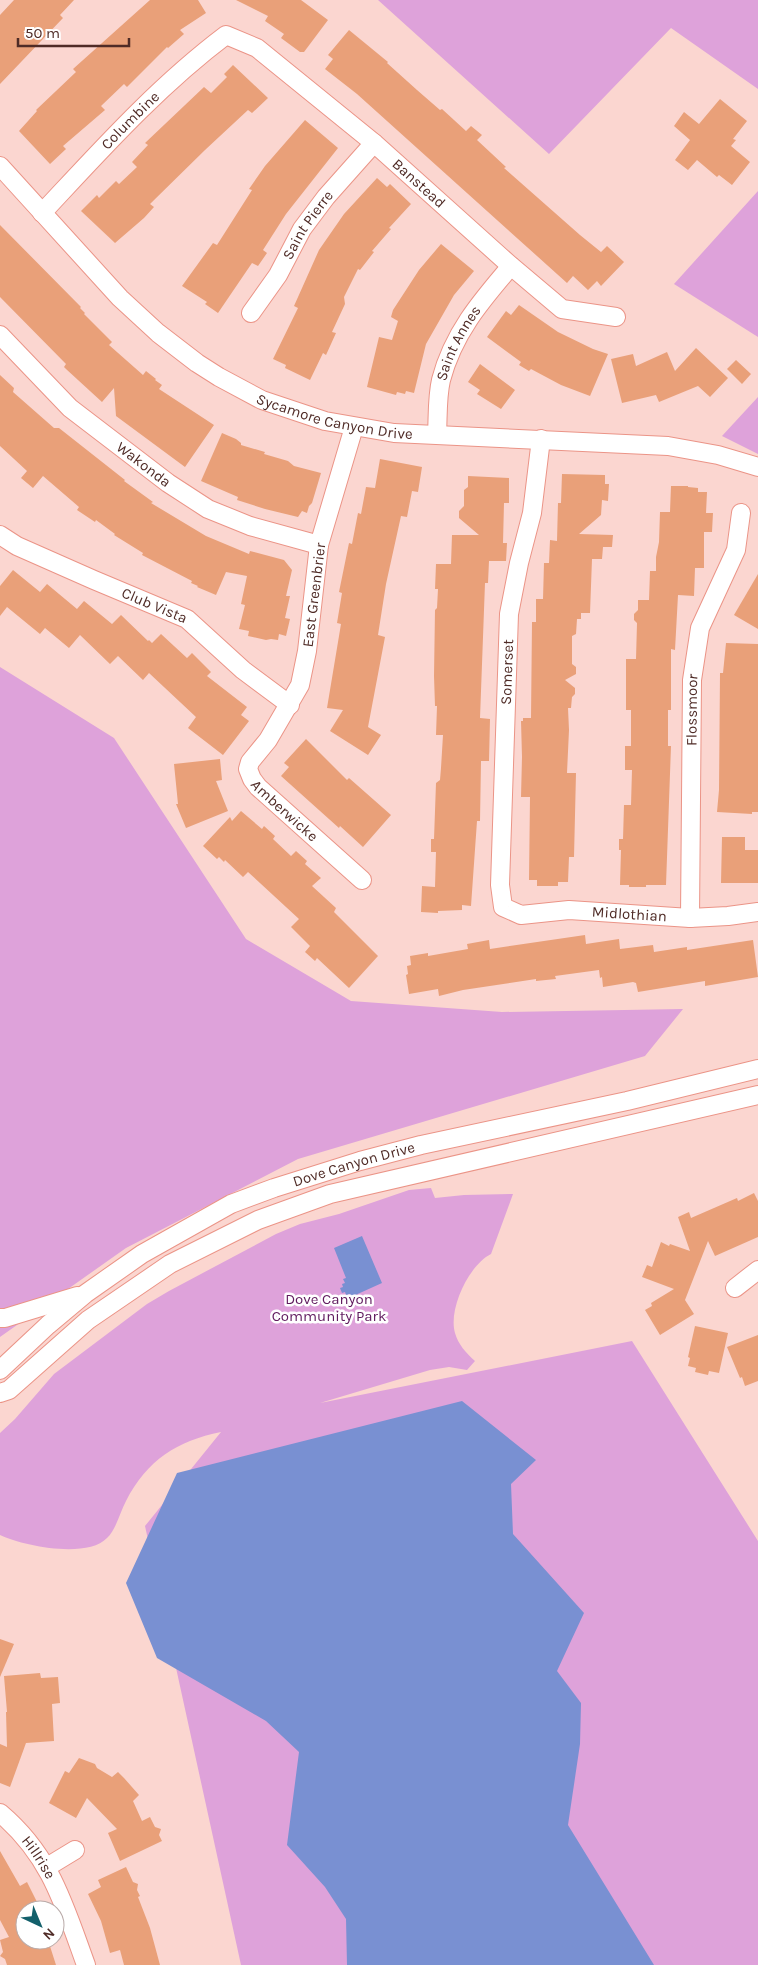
<svg xmlns="http://www.w3.org/2000/svg" width="758" height="1965" font-family="Karla,sans-serif">
<style>
.green{fill:#dea2da}
.water{fill:#7990d2}
.building{fill:#e9a079}
.lines{fill:none;stroke-linecap:round;stroke-linejoin:round}
.minor-casing{stroke:#eb9487;stroke-width:20}
.minor{stroke:#fff;stroke-width:18}
.labels{text-anchor:middle;stroke-width:5;stroke-linejoin:round;paint-order:stroke}
.street-label{font-size:15px;fill:#4f2b26;stroke:#fff}
.park-label{font-size:15px;fill:#5f195d;stroke:#fff}
</style>
<rect width="100%" height="100%" fill="#fbd6d0"/>
<g class="green">
<path d="M378,0H758V89L671,28L549,154Z"/>
<path d="M758,191V337L674,284Z"/>
<path d="M758,397V454L722,436Z"/>
<path d="M0,667L114,738L246,939L351,1001L502,1012L683,1009L645,1056L298,1159L126,1248L0,1337Z"/>
<path d="M431,1188L435,1198L464,1195L513,1194L491,1254C469,1265 448,1309 455,1333C458,1344 466,1353 475,1361L467,1370L449,1367L430,1370L320,1403L632,1341L758,1541V1965H241L145,1526L221,1432C177,1441 147,1460 126,1501C120,1512 116,1530 107,1538C87,1559 23,1546 0,1535V1433L15,1419L54,1374L147,1304L169,1291L276,1234L300,1224L339,1214L409,1190Z"/>
</g>
<g class="water">
<path d="M362,1236L382,1283L351,1297L350,1294L346,1295L345,1292L342,1293L340,1288L343,1287L342,1284L345,1283L343,1279L346,1278L334,1248Z"/>
<path d="M462,1401L536,1460L511,1484L513,1534L584,1613L557,1671L581,1703L580,1744L568,1825L654,1965H347L346,1919L325,1887L287,1845L299,1752L266,1721L157,1658L126,1583L177,1473Z"/>
</g>
<g class="building">
<path d="M14,0H74L60,15L63,18L0,84V15Z"/>
<path d="M150,0H198L206,13L180,30L184,34L168,48L167,47L127,87L124,84L101,106L105,110L63,146L66,149L50,164L19,131L37,111L36,110L76,72L73,69Z"/>
<path d="M236,0H301L328,20L304,52H300L281,38L284,34L265,21L268,16Z"/>
<path d="M349,30L388,62L387,63L417,90L440,110L442,109L466,131L471,126L482,135L477,140L506,167L504,168L580,235L601,252L607,246L624,262L601,286L597,281L588,290L573,276L567,283L357,94L325,69L333,59L328,55Z"/>
<path d="M233,65L268,98L252,113L248,110L205,150L150,204L154,207L144,218L115,243L81,211L97,195L99,198L116,181L119,184L137,167L132,162L148,145L145,143L204,87L211,93L227,77L224,74Z"/>
<path d="M720,99L747,121L733,139L736,140L731,146L750,162L732,185L719,175L717,177L697,160L688,170L675,160L690,140L674,126L684,112L699,124Z"/>
<path d="M305,120L338,148L286,214L263,250L267,253L258,266L252,263L218,313L205,304L207,302L182,286L213,243L217,245L252,190L249,189L265,166Z"/>
<path d="M377,178L387,187L390,184L411,204L389,228L391,229L372,251L374,252L360,270L358,269L344,297L345,304L332,332L336,333L326,355L323,353L310,380L285,368L286,365L273,359L298,308L294,306L319,250L344,214Z"/>
<path d="M0,225L81,307L80,308L85,313L84,314L112,342L109,345L143,375L146,371L156,379L155,380L162,385L159,389L214,425L185,467L116,416L114,388L102,402L66,369L64,367L66,364L0,297Z"/>
<path d="M441,244L474,271L454,295L426,344L414,393L406,391L405,394L397,392L396,395L367,387L379,337L392,340L398,321L391,317L393,310L419,270Z"/>
<path d="M519,305L558,332L593,349L608,354L590,396L561,385L531,369L529,371L519,365L521,362L487,337L506,311L511,315Z"/>
<path d="M696,348L728,378L710,397L698,386L659,402L656,395L622,403L611,359L633,354L636,366L667,352L675,371Z"/>
<path d="M736,360L751,374L742,384L727,369Z"/>
<path d="M480,364L515,390L501,409L477,394L480,390L468,382Z"/>
<path d="M0,375L14,388L13,392L54,428H59L125,480L124,481L153,502L151,503L206,536L249,554L250,551L284,560L292,570L286,596H290L285,618L290,619L286,636L279,634L278,640L271,639L266,640L248,636L249,631L239,629L245,605L241,604L247,576L226,572L216,595L197,587L198,586L191,583L192,581L142,555L143,553L114,535L115,534L96,520L95,522L77,510L79,507L43,476L33,488L21,478L27,471L0,446Z"/>
<path d="M222,433L236,439L241,443V445L265,452L264,454L288,461L294,466L321,473L312,503L309,506L307,513L302,511L298,517L265,509L237,500L238,497L201,481Z"/>
<path d="M380,459L422,467L418,492L412,491L407,517L401,516L386,584L378,635L385,637L368,727L381,735L368,755L330,731L343,710L327,708L341,624L337,623L342,593L339,592L349,543L352,544L358,513L361,514L366,487L375,488Z"/>
<path d="M562,474L605,475V484H609L608,501L602,500L601,515L579,534L613,535L612,547H603L602,559H592L590,613H581V619H577L576,634L572,636V664L576,667V674L565,680L575,688V694L572,697L571,708H568L569,730L567,773H576L574,857H569L568,882H558V886H537V880H529L530,797H521L522,757L521,721H523V718H531L532,622H536V599H543L544,563H549L550,540L557,541L558,503H561Z"/>
<path d="M468,476L509,478V503H504L503,543H507L506,561H489L488,583H485L480,718L490,719L489,761H481L480,821H477L471,906L462,905V910L438,911V913L421,912L422,886L435,887L436,852H431V839H434L436,783L440,780L441,768L443,735H436L437,706H435L434,676L435,610L437,608L438,589H435L436,564H451L452,535H479L459,518V511L464,506V490L468,487Z"/>
<path d="M671,486H688V487L698,488V492H707L706,513H713L712,532H704V568H695L694,596L678,595L675,650L671,649V710H668V746H671L666,885H646V887H629V885H620L621,850H619V839H623L624,805H631L632,770H625V746H631V710H626V659H636L637,623L634,620V614L638,610V600H649L650,571H656V557L659,542L660,512H670Z"/>
<path d="M13,570L40,592L47,584L77,609L84,601L112,624L121,615L148,641L149,640L152,643L161,634L187,658L192,653L211,672L207,676L247,707L241,715L249,721L223,755L188,728L196,717L149,673L143,680L118,656L110,664L80,635L69,648L45,628L40,634L7,607L0,616V586Z"/>
<path d="M758,574V629L734,615Z"/>
<path d="M726,643L758,644V812H752V814L717,812L719,790L720,673H723Z"/>
<path d="M306,739L347,780L349,778L391,815L363,847L340,826L339,828L281,776L289,767L284,763Z"/>
<path d="M220,759L222,780L216,781L228,811L186,828L176,804H178L174,764Z"/>
<path d="M241,811L262,829L264,826L275,836L273,839L291,856L296,851L307,861L305,864L321,878L312,886L336,908L334,912L378,956L349,988L317,958L315,961L305,952L310,946L291,927L299,919L248,872L243,877L225,860L224,862L219,857L217,859L203,846L230,817L232,821Z"/>
<path d="M722,837H745V850H758V883H721Z"/>
<path d="M585,935L586,944L619,939L620,949L653,945L654,952L687,947V950L753,940L758,977L705,986V981L638,992L636,983L633,982L603,987L602,977L600,978L599,970L555,976L556,979L536,981V979L463,990L439,996L438,989L409,994L406,975L408,974L407,966L411,965L410,956L428,953V956L468,949L467,944L489,940L490,949Z"/>
<path d="M754,1193L758,1201V1237L715,1256L708,1241L685,1300L694,1314L660,1335L645,1310L652,1306L651,1303L674,1289L642,1277L647,1265L652,1267L661,1242L669,1246L670,1244L690,1251L678,1217L689,1212L691,1218L737,1198L738,1201Z"/>
<path d="M695,1326L728,1333L719,1373L709,1371L708,1375L695,1372L696,1368L688,1366L690,1358L688,1357Z"/>
<path d="M758,1335V1381L745,1386L742,1377L740,1378L727,1347Z"/>
<path d="M0,1639L14,1644L0,1677Z"/>
<path d="M40,1673L41,1678L58,1677L60,1703L52,1704L54,1741L26,1743L10,1787L0,1783V1744L7,1747L6,1712H7L4,1676Z"/>
<path d="M79,1758L95,1764L97,1768L112,1777L118,1772L124,1778L139,1795L133,1801L142,1821L150,1817L155,1827L161,1829L159,1835L162,1841L120,1861L108,1833L117,1829L87,1798L76,1818L49,1803L65,1771L69,1773Z"/>
<path d="M0,1851L20,1886L27,1882L38,1904L25,1910V1940H48L56,1965H7L5,1959L0,1956L3,1952L0,1940L9,1937L0,1920Z"/>
<path d="M126,1867L133,1882L138,1884L137,1890L140,1896L138,1897L150,1928L160,1965H124L120,1950L110,1953L101,1921L88,1894L101,1887L98,1880Z"/>
</g>
<g class="lines">
<defs>
<g id="minor">
<path id="s1" d="M0,166L120,298L158,333L197,363L219,377L262,400L325,421L394,433L668,446L718,455L758,467"/>
<path id="s2" d="M42,213C100,151 157,87 226,35L257,48L374,143L511,266L562,309L616,317"/>
<path id="s3" d="M251,313L278,275L302,229L326,197L374,143"/>
<path id="s4" d="M0,335L70,408L168,483L208,509L250,526L319,545"/>
<path id="s5" d="M354,427L319,545L307,651L300,685L268,740L250,762L248,769L252,779L258,787L362,880"/>
<path id="s6" d="M437,434C438,417 437,397 441,380C453,334 480,302 511,266"/>
<path id="s7" d="M541,439L532,513L519,563L509,614L500,885L503,907L521,915L569,910L690,918L728,916L758,912"/>
<path id="s8" d="M0,535L17,546L94,580L187,619L243,670L290,705"/>
<path id="s9" d="M690,918L692,680L700,628L736,550L741,513"/>
<path d="M735,1288L758,1270"/>
<path d="M0,1318H5L77,1296"/>
<path id="s10" d="M0,1370L48,1325L85,1294L142,1254L231,1204L274,1188L360,1161L421,1145L627,1101L758,1069"/>
<path d="M0,1393L9,1390L88,1320L170,1264L258,1220L330,1194L758,1095"/>
<path id="s11" d="M0,1813C51,1856 64,1905 86,1965"/>
<path d="M47,1867L75,1850"/>
</g>
</defs>
<use href="#minor" class="minor-casing"/>
<use href="#minor" class="minor"/>
</g>
<g class="labels">
<g class="street-label">
<text dy="5" stroke="none"><textPath href="#s2" startOffset="128">Columbine</textPath></text>
<text dy="5" stroke="none"><textPath href="#s2" startOffset="501">Banstead</textPath></text>
<text dy="5" stroke="none"><textPath href="#s3" startOffset="105">Saint Pierre</textPath></text>
<text dy="5" stroke="none"><textPath href="#s6" startOffset="95">Saint Annes</textPath></text>
<text dy="5" stroke="none"><textPath href="#s1" startOffset="429">Sycamore Canyon Drive</textPath></text>
<text dy="5" stroke="none"><textPath href="#s4" startOffset="194">Wakonda</textPath></text>
<text transform="translate(314 595) rotate(-83)" y="5">East Greenbrier</text>
<text dy="5" stroke="none"><textPath href="#s8" startOffset="170">Club Vista</textPath></text>
<text transform="translate(507 672) rotate(-88)" y="5">Somerset</text>
<text dy="5" stroke="none"><textPath href="#s9" startOffset="208">Flossmoor</textPath></text>
<text dy="5" stroke="none"><textPath href="#s5" startOffset="420">Amberwicke</textPath></text>
<text dy="5" stroke="none"><textPath href="#s7" startOffset="600">Midlothian</textPath></text>
<text dy="5" stroke="none"><textPath href="#s10" startOffset="415">Dove Canyon Drive</textPath></text>
<text dy="5" stroke="none"><textPath href="#s11" startOffset="59">Hillrise</textPath></text>
</g>
<g class="park-label">
<text x="329" y="1304">Dove Canyon<tspan x="329" dy="17">Community Park</tspan></text>
</g>
</g>
<g transform="translate(40 1925) rotate(136)"><circle r="24" fill="#ffffff" stroke="#b9aaa8"/>
<path d="M0-4L9 19L0 12L-9 19Z" fill="#13606b"/>
<text y="-8" font-size="14" font-weight="bold" text-anchor="middle" fill="#4f2b26">N</text>
</g>
<path d="M18 38v8h111v-8" fill="none" stroke="#4f2b26" stroke-width="2.5"/>
<text x="25" y="38" font-size="15" fill="#4f2b26" stroke="#ffffff" stroke-width="4" paint-order="stroke">50 m</text>
</svg>
